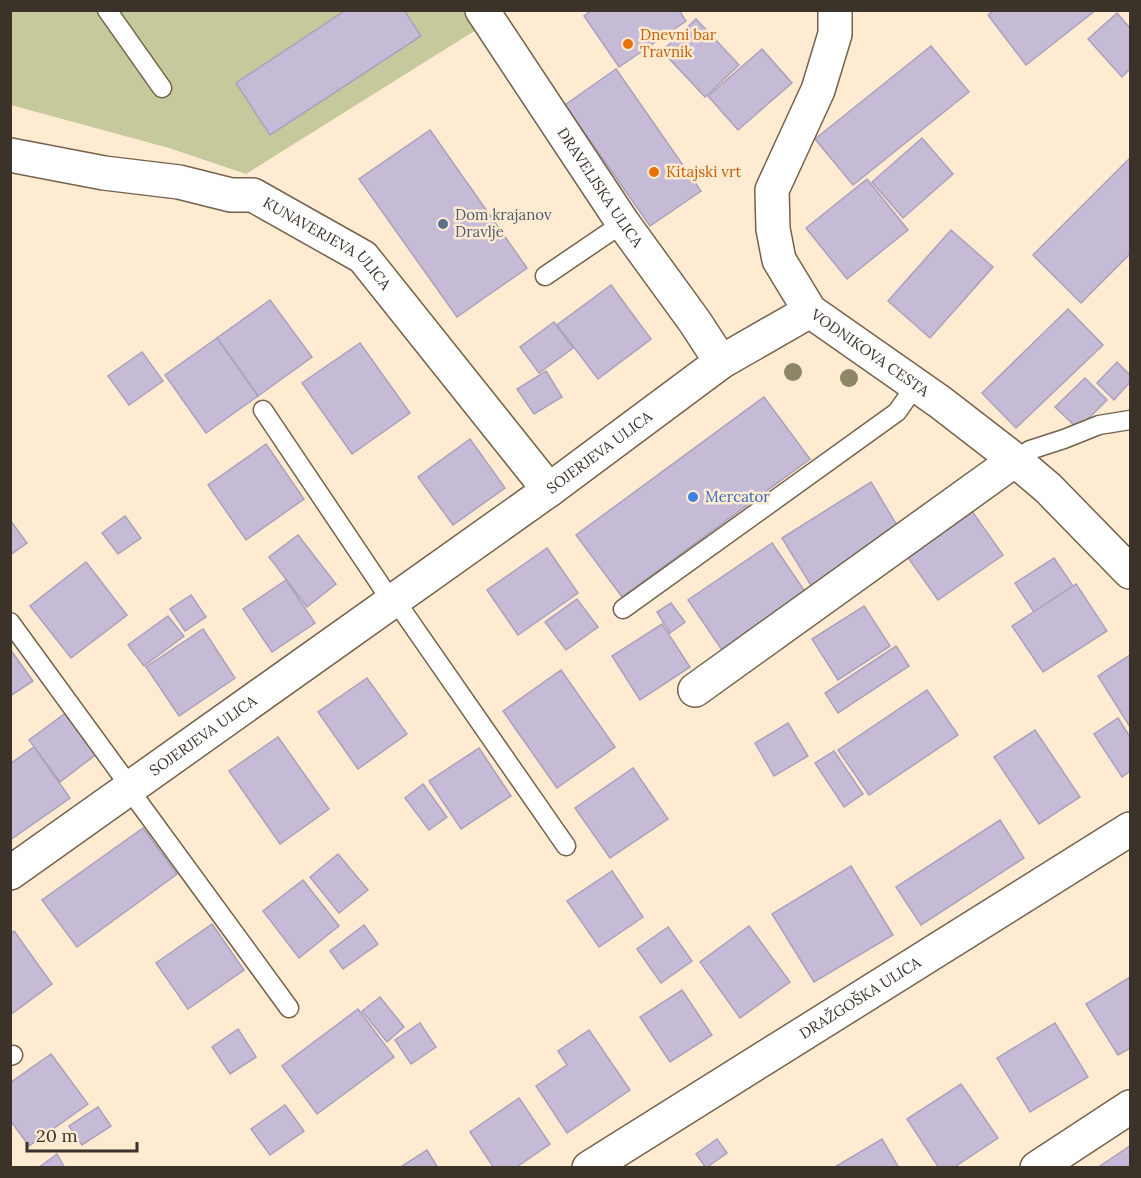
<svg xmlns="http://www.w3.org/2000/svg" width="1141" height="1178" font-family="Lora,serif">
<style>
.green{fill:#c6c99b}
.building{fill:#c6bbd7;stroke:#aba1bc;stroke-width:1.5}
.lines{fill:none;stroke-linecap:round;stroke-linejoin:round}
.service-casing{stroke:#74624c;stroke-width:21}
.minor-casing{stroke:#74624c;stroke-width:36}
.tertiary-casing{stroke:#74624c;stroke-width:36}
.service{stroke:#fff;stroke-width:18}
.minor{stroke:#fff;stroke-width:33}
.tertiary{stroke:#fff;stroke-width:33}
.tree{fill:#8e8665}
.food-dot{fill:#e8710a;stroke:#ffebd1;stroke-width:2}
.service-dot{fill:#5c6f8a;stroke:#ffebd1;stroke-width:2}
.shop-dot{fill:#3f7fe0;stroke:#ffebd1;stroke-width:2}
.labels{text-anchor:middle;stroke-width:5;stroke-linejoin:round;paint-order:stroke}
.food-label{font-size:15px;fill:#c56008;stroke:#ffebd1;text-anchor:start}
.street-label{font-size:15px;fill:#3b332a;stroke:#ffebd1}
.service-label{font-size:15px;fill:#4e5e75;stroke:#ffebd1;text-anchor:start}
.shop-label{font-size:15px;fill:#366cbe;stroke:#ffebd1;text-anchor:start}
</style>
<rect width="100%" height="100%" fill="#ffebd1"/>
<path class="green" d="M465,10L476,30L246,174L169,148L11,105L10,11Z"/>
<g class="building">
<path d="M346,10H404L421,36L270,135L236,83Z"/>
<path d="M592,10H679L686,21L619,67L584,16Z"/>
<path d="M994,10H1096L1026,65L988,15Z"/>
<path d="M1117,13L1130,28V69L1122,77L1088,39Z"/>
<path d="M696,19L739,65L705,97L662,51Z"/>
<path d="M931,46L969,92L853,185L815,139Z"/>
<path d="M762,49L792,83L738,130L708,96Z"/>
<path d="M616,69L701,191L650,226L565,105Z"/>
<path d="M430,130L527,268L457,317L359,179Z"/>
<path d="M922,138L953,174L903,218L872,182Z"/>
<path d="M1130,158V254L1081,303L1033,255Z"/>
<path d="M867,179L908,230L847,279L806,228Z"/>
<path d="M951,230L993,267L930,338L888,301Z"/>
<path d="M611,285L651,339L598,379L557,325Z"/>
<path d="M270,300L312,357L258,396L217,338Z"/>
<path d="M1068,309L1103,345L1016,428L982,393Z"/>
<path d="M554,322L573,348L539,373L520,347Z"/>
<path d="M217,338L258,396L206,433L165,375Z"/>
<path d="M360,343L410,413L352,454L302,383Z"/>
<path d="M142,352L163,381L129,405L108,376Z"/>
<path d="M1117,362L1130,375V382L1114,400L1097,383Z"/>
<path d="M546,371L562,397L534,414L517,389Z"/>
<path d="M1085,378L1107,400L1078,429L1055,407Z"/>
<path d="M764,397L810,459L622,597L576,535Z"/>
<path d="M470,439L505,488L453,525L418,477Z"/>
<path d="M266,444L304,499L246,540L208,485Z"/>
<path d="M871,482L901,532L812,587L782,538Z"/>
<path d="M969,507L1003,555L938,600L904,552Z"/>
<path d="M125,516L141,538L118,554L102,533Z"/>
<path d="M10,520L27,543L10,555Z"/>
<path d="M298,535L336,584L307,607L269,557Z"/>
<path d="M772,543L810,599L726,656L688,600Z"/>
<path d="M547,548L578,593L518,635L487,590Z"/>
<path d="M1054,558L1073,586L1034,612L1015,583Z"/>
<path d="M86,562L127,615L71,658L30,606Z"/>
<path d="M286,580L315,623L272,652L243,609Z"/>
<path d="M1076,584L1107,631L1043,672L1012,626Z"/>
<path d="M191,595L206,617L185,631L170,609Z"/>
<path d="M577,599L598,627L566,650L545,622Z"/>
<path d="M671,603L685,622L670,633L657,612Z"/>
<path d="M864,606L890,646L838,680L812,639Z"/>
<path d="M168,616L184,636L144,666L128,645Z"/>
<path d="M662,624L690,667L640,700L612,656Z"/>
<path d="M203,629L235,678L179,716L146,667Z"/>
<path d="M896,646L909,666L838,713L825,693Z"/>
<path d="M10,649L33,681L10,696Z"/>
<path d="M1130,655V727L1098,676Z"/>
<path d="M561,670L615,747L557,788L503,711Z"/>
<path d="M367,678L407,734L358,769L318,712Z"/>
<path d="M927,690L958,735L869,795L838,750Z"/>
<path d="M67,712L98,753L60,782L29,740Z"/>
<path d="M1118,718L1130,737V771L1122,777L1094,734Z"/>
<path d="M788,723L808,756L774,776L755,743Z"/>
<path d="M1035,730L1080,797L1039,824L994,757Z"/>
<path d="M278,737L329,809L280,844L229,771Z"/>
<path d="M34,747L70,798L10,840V764Z"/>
<path d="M479,748L511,796L461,829L429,781Z"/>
<path d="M834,751L863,794L844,807L815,763Z"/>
<path d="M633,768L668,819L610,858L575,808Z"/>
<path d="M423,784L447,817L429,830L405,798Z"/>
<path d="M1000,820L1024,858L921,925L896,887Z"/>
<path d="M143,828L177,874L77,947L42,900Z"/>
<path d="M338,854L368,890L339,913L310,877Z"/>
<path d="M851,866L893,935L814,982L772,914Z"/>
<path d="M612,871L643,917L599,947L567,901Z"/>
<path d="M303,880L339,926L299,958L263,911Z"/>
<path d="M212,924L244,970L188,1009L156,963Z"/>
<path d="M364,925L378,944L343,969L330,951Z"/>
<path d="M749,926L790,982L740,1018L700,962Z"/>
<path d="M668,927L692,961L661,983L637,949Z"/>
<path d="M14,931L52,984L10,1015V934Z"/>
<path d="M1130,977V1048L1118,1055L1086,1004Z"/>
<path d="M682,990L712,1035L670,1062L640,1017Z"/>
<path d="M380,997L404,1027L387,1042L362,1011Z"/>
<path d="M358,1009L394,1057L317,1114L282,1066Z"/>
<path d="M420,1023L436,1047L411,1064L395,1040Z"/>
<path d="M1055,1023L1088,1077L1030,1112L997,1058Z"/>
<path d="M238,1029L256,1057L230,1074L212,1047Z"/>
<path d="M589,1030L630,1090L567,1133L536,1086L567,1065L558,1051Z"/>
<path d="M51,1054L88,1104L29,1146L10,1120V1083Z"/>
<path d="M961,1084L998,1138L953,1168H939L907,1119Z"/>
<path d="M519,1098L550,1144L515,1168H494L470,1132Z"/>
<path d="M285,1105L304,1131L270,1155L251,1129Z"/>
<path d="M98,1107L111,1126L82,1145L69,1126Z"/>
<path d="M717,1139L727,1153L706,1168L696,1154Z"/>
<path d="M882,1139L899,1168H833Z"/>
<path d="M1130,1146V1168H1097Z"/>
<path d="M427,1150L438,1168H399Z"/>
<path d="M57,1154L65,1168H38Z"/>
</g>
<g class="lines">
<defs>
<g id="service">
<path d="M107,10L162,88"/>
<path d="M545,276L623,223"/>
<path d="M263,410L392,602"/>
<path d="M1015,460L1030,450L1064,439L1099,425L1130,420"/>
<path d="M395,600L566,846"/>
<path d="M623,609L897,412L916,385"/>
<path d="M10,622L131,788"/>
<path d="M129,789L289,1008"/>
<path d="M10,1056L13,1055"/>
</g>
<g id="minor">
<path id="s1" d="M482,10L623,223L695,322L721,362"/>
<path id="s2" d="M835,10V34L818,90L772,190L773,229L779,260L810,311L940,402L1015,460L1048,488L1130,572"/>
<path id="s3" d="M10,155L104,173L179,182L231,195H253L363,257L549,490"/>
<path d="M695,690L1015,460"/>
<path id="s4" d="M10,873L549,490L721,362L810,311"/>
<path id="s5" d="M589,1168L1130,829"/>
</g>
<path id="tertiary" d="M1037,1168L1130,1107"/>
</defs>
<use href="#service" class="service-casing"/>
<use href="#minor" class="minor-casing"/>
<use href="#tertiary" class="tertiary-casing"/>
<use href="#service" class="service"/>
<use href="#minor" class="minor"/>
<use href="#tertiary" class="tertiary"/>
</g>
<g class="tree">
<circle cx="793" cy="372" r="9"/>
<circle cx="849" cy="378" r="9"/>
</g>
<g class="food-dot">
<circle cx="628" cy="44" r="6"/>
<circle cx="654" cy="172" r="6"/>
</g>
<circle class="service-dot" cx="443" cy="224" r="6"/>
<circle class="shop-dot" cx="693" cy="497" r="6"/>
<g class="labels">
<g class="food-label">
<text x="640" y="40">Dnevni bar<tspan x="640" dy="17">Travnik</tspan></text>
<text x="666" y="177">Kitajski vrt</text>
</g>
<g class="street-label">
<text dy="5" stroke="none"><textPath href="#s1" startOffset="213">DRAVELJSKA ULICA</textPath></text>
<text dy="5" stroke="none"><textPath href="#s3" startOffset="336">KUNAVERJEVA ULICA</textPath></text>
<text dy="5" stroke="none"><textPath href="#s2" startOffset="396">VODNIKOVA CESTA</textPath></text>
<text dy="5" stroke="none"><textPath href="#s4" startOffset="724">SOJERJEVA ULICA</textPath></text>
<text dy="5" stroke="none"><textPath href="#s4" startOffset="237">SOJERJEVA ULICA</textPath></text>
<text dy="5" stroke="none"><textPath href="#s5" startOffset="320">DRAŽGOŠKA ULICA</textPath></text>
</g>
<g class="service-label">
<text x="455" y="220">Dom krajanov<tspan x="455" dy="17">Dravlje</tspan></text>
</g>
<g class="shop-label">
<text x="705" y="502">Mercator</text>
</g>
</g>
<rect width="1141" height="1178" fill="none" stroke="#3b332a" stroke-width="24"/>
<path d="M27 1142v9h110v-9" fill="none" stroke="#3b332a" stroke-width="3"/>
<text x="36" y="1142" font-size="18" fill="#3b332a" stroke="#ffebd1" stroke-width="4.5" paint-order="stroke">20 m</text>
</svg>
